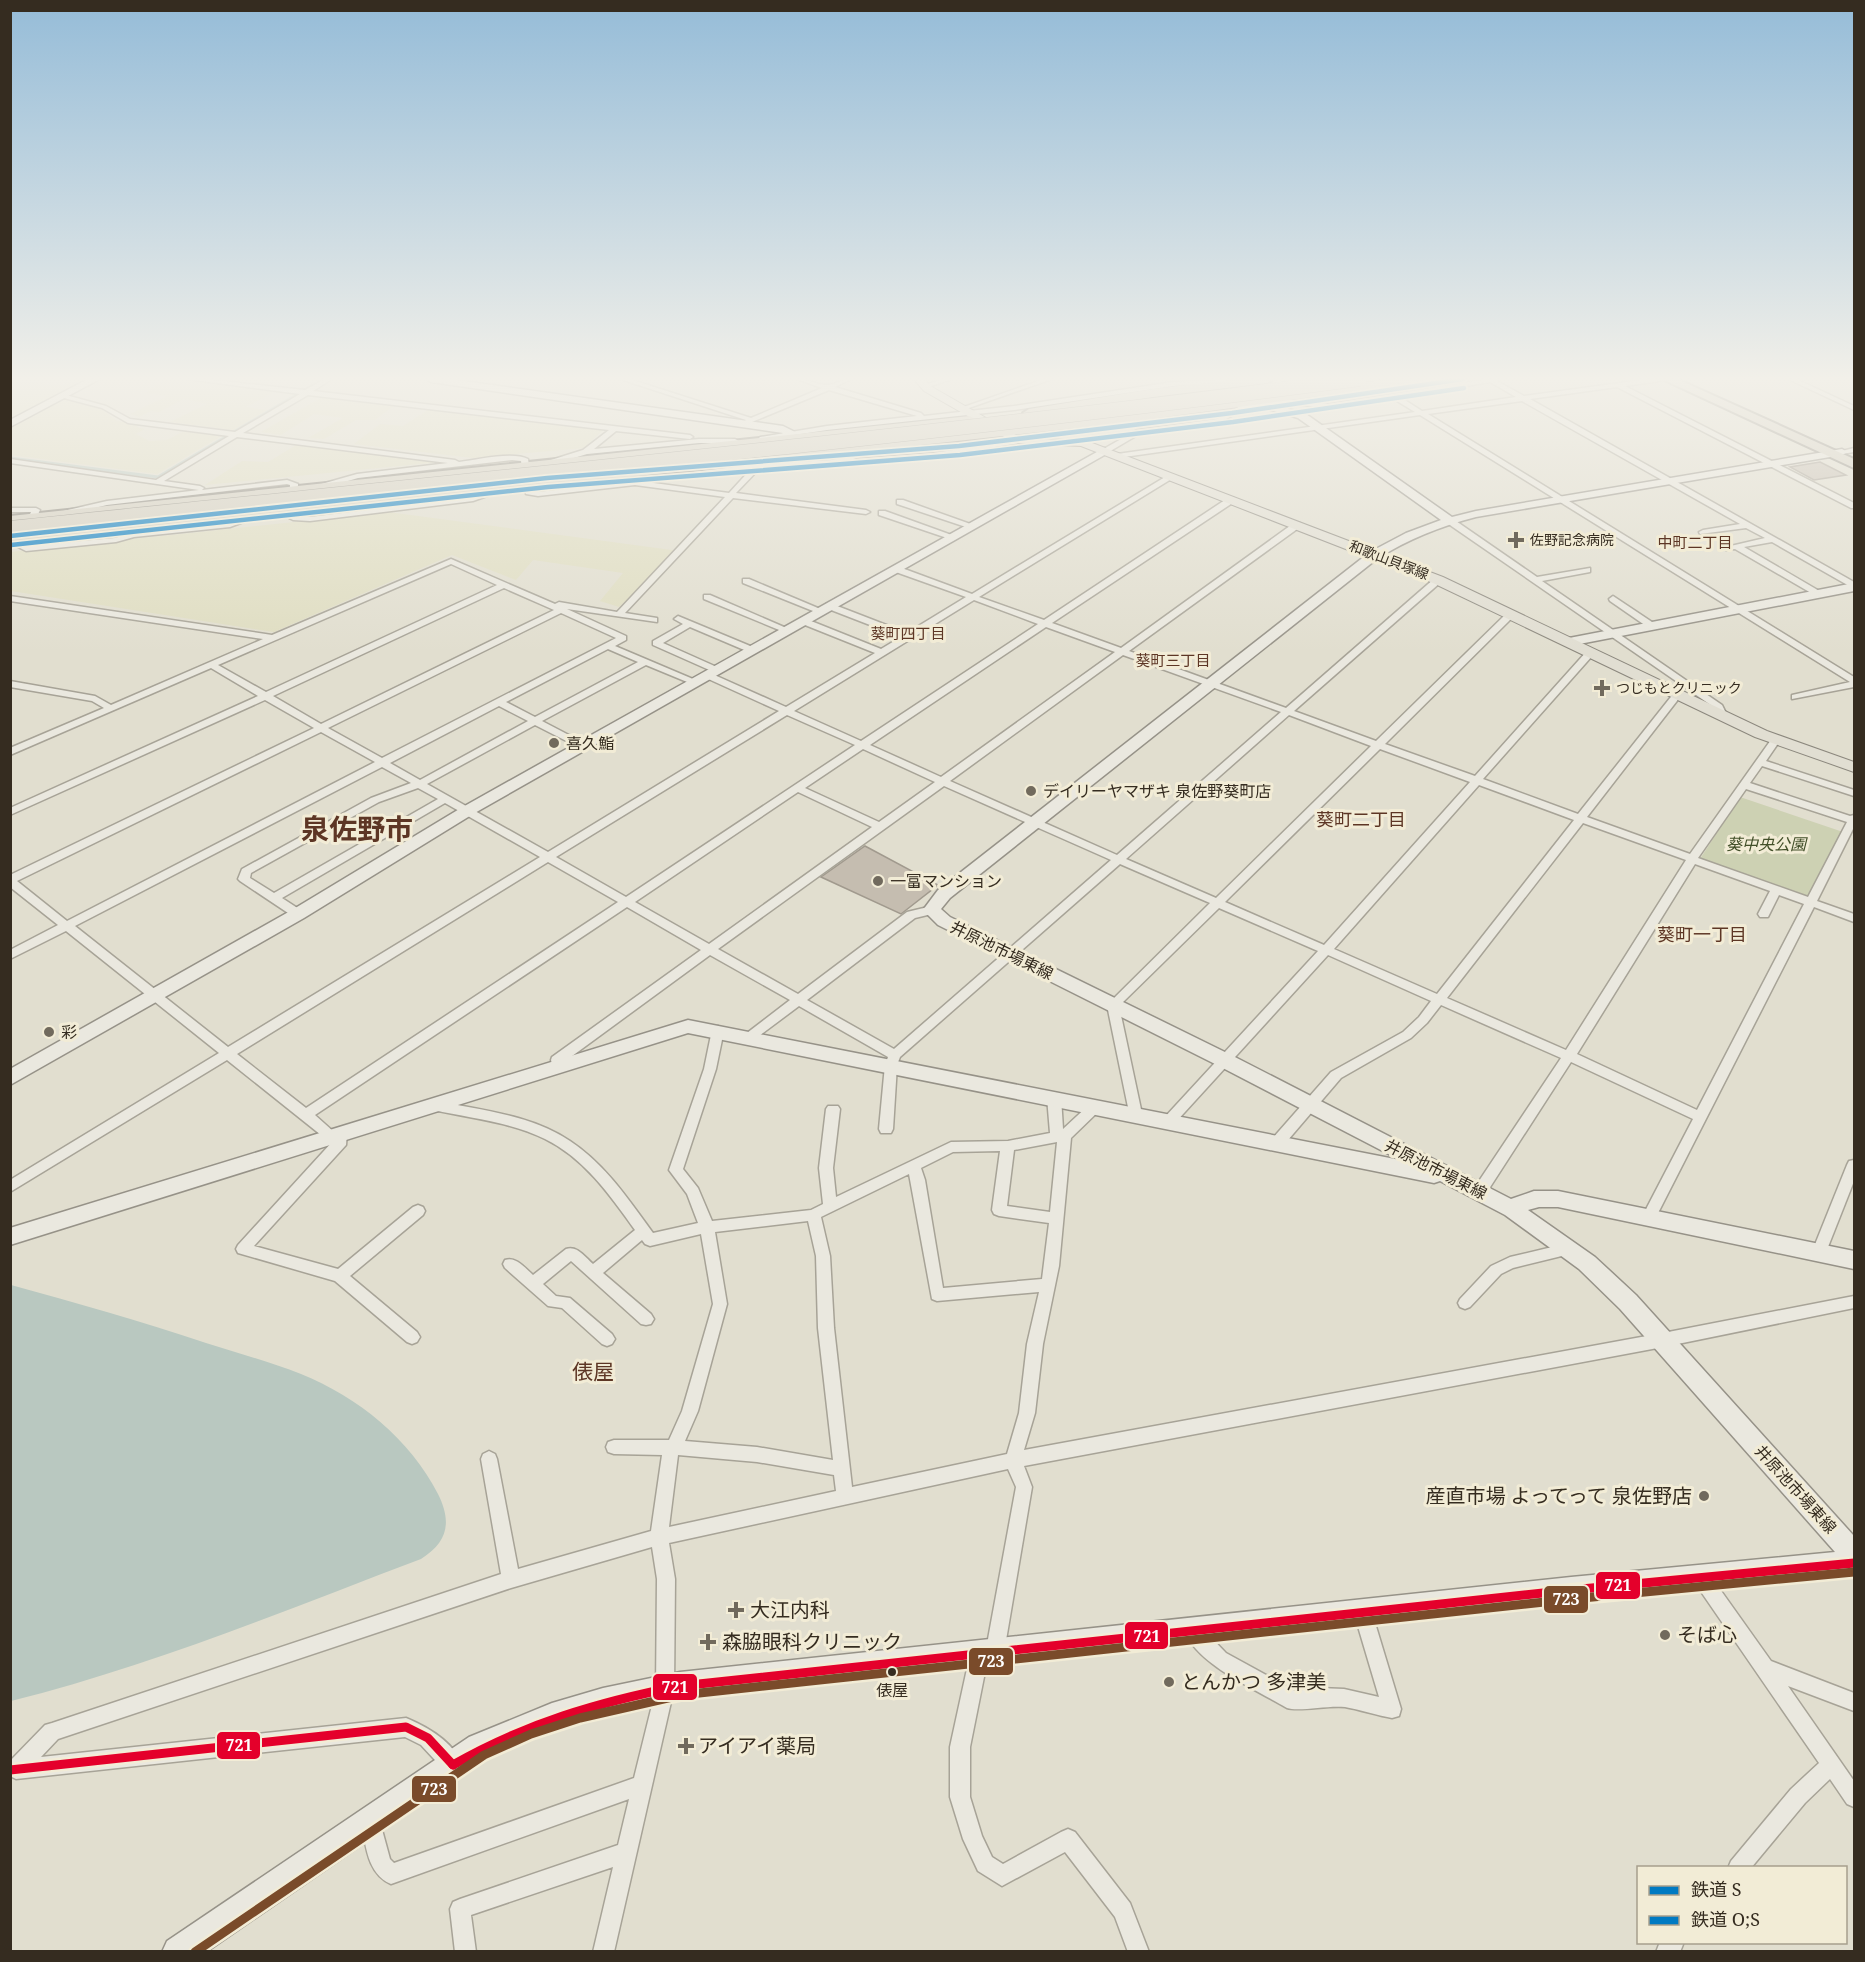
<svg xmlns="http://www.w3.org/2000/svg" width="1865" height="1962" font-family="'Noto Serif','Noto Sans JP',serif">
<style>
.farmland{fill:#dfddc1}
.green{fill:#cdd1b3}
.water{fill:#b9c8c0}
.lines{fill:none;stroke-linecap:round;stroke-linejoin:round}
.stream{stroke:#b9c8c0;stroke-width:3}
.building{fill:#c5bdb0;stroke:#a19a8e;stroke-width:1.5}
.street-casing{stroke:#a7a397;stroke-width:3}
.secondary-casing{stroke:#969288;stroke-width:3}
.primary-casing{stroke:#8c887e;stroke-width:2}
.highway-casing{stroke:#8c887e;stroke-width:4}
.street{fill:#eae8df;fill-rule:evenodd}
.secondary{fill:#eae8df;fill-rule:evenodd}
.primary{fill:#e1ded2;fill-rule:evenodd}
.highway{fill:#d4cfc0;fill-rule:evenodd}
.highway-bridge-casing{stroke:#8c887e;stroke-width:15;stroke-linecap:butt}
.highway-bridge{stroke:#d4cfc0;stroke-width:14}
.bus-1-casing{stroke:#f2ecd6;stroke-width:14}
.bus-2-casing{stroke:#f2ecd6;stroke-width:14}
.bus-1{stroke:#e4002b;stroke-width:9}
.bus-2{stroke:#7a4b2a;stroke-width:9}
.rail-1-casing{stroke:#f2ecd6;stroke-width:8}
.rail-2-casing{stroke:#f2ecd6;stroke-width:8}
.rail-1{stroke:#007ac2;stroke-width:4.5}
.rail-2{stroke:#007ac2;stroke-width:4.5}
.poi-dot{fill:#716a5d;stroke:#f2ecd6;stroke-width:2}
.bus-dot{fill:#352c20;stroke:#f2ecd6;stroke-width:2}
.labels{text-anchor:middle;stroke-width:6;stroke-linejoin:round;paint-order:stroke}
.far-poi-label{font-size:14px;fill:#352c20;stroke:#f2ecd6;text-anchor:start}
.far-street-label{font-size:14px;fill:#352c20;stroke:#f2ecd6}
.far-neighbourhood-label{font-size:15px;fill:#5d3625;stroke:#f2ecd6}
.poi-label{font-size:16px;fill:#352c20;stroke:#f2ecd6;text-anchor:start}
.park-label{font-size:16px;font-style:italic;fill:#424f29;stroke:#f2ecd6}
.street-label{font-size:16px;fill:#352c20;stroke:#f2ecd6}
.near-bus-label{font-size:16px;fill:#352c20;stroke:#f2ecd6}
.neighbourhood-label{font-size:18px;fill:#5d3625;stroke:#f2ecd6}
.near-poi-label{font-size:20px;fill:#352c20;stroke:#f2ecd6;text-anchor:start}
.near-neighbourhood-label{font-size:21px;fill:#5d3625;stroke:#f2ecd6}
.town-label{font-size:28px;font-weight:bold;fill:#5d3625;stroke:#f2ecd6}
.line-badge{stroke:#f2ecd6;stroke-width:2}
.badge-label{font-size:16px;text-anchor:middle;font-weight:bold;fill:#fff}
</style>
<rect width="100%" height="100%" fill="#e1decf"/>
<g class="farmland">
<path d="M77,379H91L11,422V380L60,386Z"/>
<path d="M166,379H177L278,390L246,407L267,410L234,430L170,422L207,404L184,399L159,412L151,411L139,417L130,414L167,396L146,393Z"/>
<path d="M324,396L396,404L375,420H356L324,439L308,438L343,418L314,414L281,435L261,432Z"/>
<path d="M64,399L100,408L117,421L141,424L136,427L145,429L136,434L149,441L167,440L186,430L223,435L157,474L11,455V428Z"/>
<path d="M431,408L605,428L584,448L473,458L354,444L380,424L403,426Z"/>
<path d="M298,444L440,462L205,485L242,461L268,462Z"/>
<path d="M388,512L679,551L619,607L600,601L623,573L533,560L516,580L452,555L274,632L11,591L10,552Z"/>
</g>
<path class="green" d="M1740,797L1843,832L1808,899L1700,859Z"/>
<path class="water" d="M11,1285C76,1303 141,1321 206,1343C238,1353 270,1362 301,1374C358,1397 410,1439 438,1494C452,1522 448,1542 421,1559C286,1610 151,1666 11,1701Z"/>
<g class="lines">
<path class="stream" d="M10,458L158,477L323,379"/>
</g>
<g class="building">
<path d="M1820,462L1846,475L1814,480L1790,467Z"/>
<path d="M865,846L938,885L901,914L821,877Z"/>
</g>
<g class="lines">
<defs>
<g id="street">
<path d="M187,379H204L305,390L325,379H332L313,391L690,435L693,437L690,439L616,431L594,449L699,439H735L739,441L735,443H699L587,454L554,464L550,462L551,460L583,450L609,430L308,395L243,433L455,460L459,462C476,460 513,451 528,459L533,491L538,492L635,481L644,482L641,480L645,478L758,464L832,460L889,445L893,447L891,448L853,459L933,453L1021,440L1023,441L1019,443L933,457L851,463L848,460L832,464L760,468L736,493L866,510L870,512L866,514L733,498L625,613L657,618V622L567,609L626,636V640L615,646L700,682L698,684H692L646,665L542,721L586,744V748H580L535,725L427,784L548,852L779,711L704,677V673H710L786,707L875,653L800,623V619H806L881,649L901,637L826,608V604H832L907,633L966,597L893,571V567H899L972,594L1170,474L1174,476L1173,478L979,597L1044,620L1228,498H1234V502L1052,623L1121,648L1294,523H1300V527L1129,651L1286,708L1435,578H1441V582L1294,711L1376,741L1508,612H1514V616L1385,744L1475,776L1587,651H1593V655L1483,779L1578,814L1674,693H1680V697L1587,817L1690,854L1773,737H1779L1781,739L1766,761L1854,790V796L1762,766L1750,783L1850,816L1854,815V827L1817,901L1854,914V922L1814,907L1656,1217L1654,1221L1649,1223L1644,1221L1642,1217L1693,1119L1571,1062L1485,1195L1480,1196L1475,1195L1473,1191L1475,1187L1561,1058L1441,1005L1427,1023L1411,1038L1341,1078L1282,1147H1272L1270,1143L1272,1139L1331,1072L1403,1032L1419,1017L1431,1001L1328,955L1174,1124H1164L1162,1121L1164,1118L1318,951L1219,908L1119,1006L1142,1114L1140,1117H1130L1107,1005L1210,903L1120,864L900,1057L897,1065L893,1129L891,1133H881L879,1129L885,1065L888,1057L799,1006L755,1039H747L745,1036L747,1033L790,1000L710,955L564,1062L563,1069H553L551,1060L552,1057L701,950L627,907L315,1115L334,1132L340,1128L345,1129L347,1133L346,1145L254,1246L338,1269L413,1207L418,1205L423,1207L425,1211L423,1215L350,1276L417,1332L420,1337L417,1342L412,1344L407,1342L335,1281L238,1253L236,1249L238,1245L333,1141H324L321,1135L227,1060L10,1192V1180L219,1053L66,931L10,959V950L58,925L10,887V875L314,728L265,700L10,815V808L258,696L211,668L10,755V748L104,708L92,701L10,687V681L95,696L111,705L263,639L10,601V596L272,635L451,559L555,604L559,602L617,612L725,497L635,485L538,496L526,494L521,461L512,460L358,478L321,489H318V485L357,474L448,463L237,437L164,481L200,486L204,488L202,490L287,480L298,484L297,516L310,517L472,497L506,486L510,488L473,501L310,521L293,520L289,518L290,485L287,484L107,505L62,516L58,514L59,512L107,501L199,490L10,463V459L156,480L229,436L128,423L102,408L60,397L59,396L62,394L106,406L130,419L235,432L300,394ZM751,469L729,493L646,482ZM451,564L497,585L266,692L218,665ZM504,588L554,610L321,724L273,696ZM974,600L1038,624L861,741L794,711ZM561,613L616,638L382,758L328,728ZM1046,627L1115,652L941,777L870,745ZM608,649L638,662L535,717L506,702ZM1123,655L1281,712L1117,855L950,781ZM499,706L528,721L420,780L390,763ZM787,715L855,745L626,897L556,857ZM1289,715L1371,746L1216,898L1126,859ZM321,732L375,762L67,921L17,881ZM863,749L935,782L879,822L805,788ZM1380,749L1470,782L1324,945L1225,902ZM382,767L411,783L371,798L242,869L238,879L240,881L294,917H302L304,914L302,911L282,898L445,803L540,857L228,1047L75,926ZM1479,785L1574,820L1437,994L1334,949ZM944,786L1111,860L894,1049L807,1000L915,918L936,913L938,910L936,907L932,906L907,912L798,994L718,949ZM418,788L438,799L274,893L250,878L251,873L379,802ZM1746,789L1847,822L1808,897L1698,858ZM798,792L872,827L709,944L635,902ZM1583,823L1686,860L1566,1050L1447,998ZM548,862L618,902L306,1108L237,1054ZM1695,864L1770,891L1758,914L1760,917H1768L1779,895L1804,904L1697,1110L1577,1054Z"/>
<path d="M620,379H629L751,418L822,388L797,379C808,379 817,385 827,385C835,385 842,379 851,379L835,387L921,413L924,416L1014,406L1173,382L1243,379L1240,381L1173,386L1014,410L827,430L762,440L759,438L760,437L827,426L917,416L829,390L747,424L744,422L746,420Z"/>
<path d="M943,379H952L925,388L922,386Z"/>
<path d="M1044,379H1052L966,409L961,408Z"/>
<path d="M1488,379H1501L1497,381L1524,396L1649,379H1663L1660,381L1625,386L1854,503V508H1851L1617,387L1530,399L1854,582V587H1851L1772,542L1744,547L1821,592L1822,594L1818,597L1735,549L1726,550L1722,548L1765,538L1746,528L1700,534L1699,532L1703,530L1740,524L1522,401L1428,414L1854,677V687L1792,699V695L1850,682L1420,415L1117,458L1113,456L1117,454L1415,412L1392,398L1328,408L1285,403L1244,409L1219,423L1141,433L1107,453L1100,451L1137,430L1217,419L1242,405L1285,399L1328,404ZM1490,382L1516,397L1422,411L1400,397Z"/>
<path d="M1788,379H1796L1854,406V410Z"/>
<path d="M1854,448V452L1842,454L1838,452Z"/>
<path d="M897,500H903L976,526L969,528L897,504Z"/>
<path d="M10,508H36L40,510L24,545L27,546L115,538L133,533L229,523L261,512L265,514L230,527L134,537L116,542L26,551L16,546L31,512H10Z"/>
<path d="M879,511H885L957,537L950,539L879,515Z"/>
<path d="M1447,519H1453L1537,577L1590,568V572L1542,581L1722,705L1728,717L1726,719H1720L1715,708L1447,523Z"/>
<path d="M743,579H749L825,611L818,613L743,583Z"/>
<path d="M704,595H710L791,630L784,632L704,599Z"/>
<path d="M1613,596L1655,624V628H1649L1610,601L1609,599Z"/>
<path d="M678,616L755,648L756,650L755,652H749L690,627L663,643L719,668V672L716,673L653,645V641L683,624L674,619Z"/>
<path d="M718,1026L724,1030L716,1069L683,1169L698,1188L712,1221L811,1210L823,1204L819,1168L826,1109L828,1106H838L840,1109L833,1168L836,1197L951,1142L1008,1141L1050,1133L1047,1097L1049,1094H1059L1061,1097L1063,1129L1091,1103H1101L1103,1106L1101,1109L1071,1138L1059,1266L1043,1344L1035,1413L1024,1450L1663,1333L1854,1296V1308L1663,1347L1024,1466L1032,1487L1004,1652L1001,1658L995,1661L988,1657L970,1747V1797L982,1836L992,1857L1003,1864L1061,1832L1068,1829L1075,1832L1130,1903L1149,1952H1128L1115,1917L1065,1852L1002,1886L978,1871L963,1839L950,1797V1747L970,1655L973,1649L979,1646L986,1650L1016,1487L1008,1469L669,1543L675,1579L674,1689L614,1952H593L613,1867L471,1915L476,1952H455L450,1909L453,1902L460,1899L618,1845L629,1799L391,1884C367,1874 366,1845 361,1822L364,1815L371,1812L378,1815L390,1859L394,1863L634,1778L656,1689L657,1579L652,1547L511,1588L58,1739L41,1757L406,1718C428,1727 453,1742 463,1765L460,1772L453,1775L446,1772L421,1745L405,1737L16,1779L10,1776V1761L45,1725L52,1723L501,1574L481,1459L483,1454L489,1451L495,1454L497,1459L518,1569L651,1531L662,1455L614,1454L608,1452L606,1447L608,1442L614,1440H669L682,1411L713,1304L701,1234L650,1246L645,1244L642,1240L603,1273L651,1314L654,1319L651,1324L646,1325L641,1324L571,1261L543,1284L556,1296L570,1298L612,1334L615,1339L612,1344L607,1346L602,1344L562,1308L548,1306L505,1268L503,1264L505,1260C516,1256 525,1268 533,1275L566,1249C577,1245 585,1257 593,1264L635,1230C610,1195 584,1158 545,1139C510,1122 470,1118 433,1110L428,1108L426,1105L428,1102L433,1100C478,1110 530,1114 570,1141C605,1164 629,1200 653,1233L698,1223L687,1194L669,1170L704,1069L712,1030ZM1057,1142L1050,1212L1007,1206L1014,1150ZM1000,1151L992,1210L994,1214L999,1216L1049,1223L1042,1279L943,1288L925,1180L921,1168L953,1152ZM909,1174L932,1299L937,1301L1039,1292L1027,1344L1019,1413L1007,1454L852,1487L834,1328L830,1256L821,1217ZM808,1221L816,1256L818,1328L833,1460L757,1447L685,1441L698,1411L727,1304L715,1232ZM678,1455L757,1462L834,1475L836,1491L669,1527Z"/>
<path d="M1854,1160V1181L1826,1252L1824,1256L1819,1258L1814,1256L1812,1252L1847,1165L1849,1161Z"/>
<path d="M1569,1243L1574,1245L1576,1249L1574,1253L1513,1268L1501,1274L1470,1307L1465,1309L1460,1307L1458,1303L1460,1299L1491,1266L1510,1257Z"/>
<path d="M1701,1568L1707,1571L1771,1661L1854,1693V1711L1788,1686L1854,1781V1807L1847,1804L1830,1779L1805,1803L1751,1868H1728L1731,1861L1791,1789L1819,1763L1695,1583L1692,1577L1695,1571Z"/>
<path d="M1363,1604L1369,1607L1372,1613L1401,1709L1399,1716L1392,1718C1376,1715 1361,1710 1345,1707C1328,1705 1299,1712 1287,1708C1257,1690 1198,1665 1185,1632L1188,1626L1194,1623L1200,1626L1226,1653L1295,1691L1319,1688L1344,1689L1379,1697L1354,1613L1357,1607Z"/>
<path d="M1660,1942H1684L1680,1952H1656Z"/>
</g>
<g id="secondary">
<path d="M88,379H100L10,427V420Z"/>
<path d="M426,379H449L783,426L795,432L762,468L758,469L753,466L783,433L431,382Z"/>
<path d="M1268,403L1306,414L1452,517L1476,511L1842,449L1847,452L1842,455L1476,517C1441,526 1409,539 1378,558L950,898L941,909L950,917L1231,1055L1511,1199L1534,1191H1558L1854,1251V1269L1558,1207H1539L1528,1210L1595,1257L1636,1295L1854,1536V1575L1571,1603L680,1700L577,1723L528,1739L489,1757L206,1952H162L167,1941L469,1737L552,1703L603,1688L680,1672L1571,1577L1835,1552L1620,1309L1579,1269L1505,1215L1440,1181L1434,1183L688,1033L10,1245V1228L688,1020L1400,1160L1217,1065L938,925L923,910L938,890L1370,552L1406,533L1441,520L1298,418L1264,408L1263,406Z"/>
<path d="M1104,448L1108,449V453L473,814L304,918L10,1085V1069L292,910L461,808Z"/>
<path d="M1854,583V591L1569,646L1562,642L1569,638Z"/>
</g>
<path id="primary" d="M914,379H924L932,387L1021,438L1087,441L1443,577L1767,731L1854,762V772L1755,737L1433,583L1081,446L1015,443L924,391Z"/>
<g id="highway">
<path d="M1240,379H1273L1267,383L1153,397L1029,417L1023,413L1029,409L1153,389Z"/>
<path d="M1391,379H1421L1415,383L1121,423L10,545V536L1121,415Z"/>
<path d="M1662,379H1677L1854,459V468Z"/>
<path d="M970,416L976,420L975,423L10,524V516Z"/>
</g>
</defs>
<use href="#street" class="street-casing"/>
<use href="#secondary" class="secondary-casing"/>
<use href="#primary" class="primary-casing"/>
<use href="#highway" class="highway-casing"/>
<use href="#street" class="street"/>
<use href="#secondary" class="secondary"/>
<use href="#primary" class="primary"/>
<use href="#highway" class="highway"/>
<defs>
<path id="highway-bridge" d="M10,528C460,481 911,438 1360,379"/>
</defs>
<use href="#highway-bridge" class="highway-bridge-casing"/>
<use href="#highway-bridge" class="highway-bridge"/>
<defs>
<g id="bus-1">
<path d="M453,1765C524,1724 599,1702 680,1686L1571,1590L1854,1563"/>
<path d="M10,1770L406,1727L428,1738L453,1765"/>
</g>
<path id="bus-2" d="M195,1952L484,1755L531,1734L580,1718L681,1695L1572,1599L1854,1572"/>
</defs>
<use href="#bus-1" class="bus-1-casing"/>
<use href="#bus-2" class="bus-2-casing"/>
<use href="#bus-1" class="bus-1"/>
<use href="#bus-2" class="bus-2"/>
<defs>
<path id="rail-1" d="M10,536L547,478L959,446L1232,413L1463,379"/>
<path id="rail-2" d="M11,545L548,487L960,455L1233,422L1464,388"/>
</defs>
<use href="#rail-1" class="rail-1-casing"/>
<use href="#rail-2" class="rail-2-casing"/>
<use href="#rail-1" class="rail-1"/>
<use href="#rail-2" class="rail-2"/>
</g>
<linearGradient id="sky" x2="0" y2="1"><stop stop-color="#95bcd8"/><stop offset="0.58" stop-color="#f2f0e9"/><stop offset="1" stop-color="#f2f0e9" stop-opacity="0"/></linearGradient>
<rect width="1865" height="653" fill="url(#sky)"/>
<g class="poi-dot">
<path d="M1513 531h6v6h6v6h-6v6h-6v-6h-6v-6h6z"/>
<path d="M1599 679h6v6h6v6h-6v6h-6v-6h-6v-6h6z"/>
<circle cx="554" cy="743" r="6"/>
<circle cx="1031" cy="791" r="6"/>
<circle cx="878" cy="881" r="6"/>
<circle cx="49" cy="1032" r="6"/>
<circle cx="1704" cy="1496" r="6"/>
<path d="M733 1601h6v6h6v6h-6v6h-6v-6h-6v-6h6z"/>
<circle cx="1665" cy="1635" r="6"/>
<path d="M705 1633h6v6h6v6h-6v6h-6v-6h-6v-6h6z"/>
<circle cx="1169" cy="1682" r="6"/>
<path d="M683 1737h6v6h6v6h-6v6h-6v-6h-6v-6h6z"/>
</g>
<circle class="bus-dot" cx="892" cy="1672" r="5"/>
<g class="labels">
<g class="far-poi-label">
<text x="1530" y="545">佐野記念病院</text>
<text x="1616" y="693">つじもとクリニック</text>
</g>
<g class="far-street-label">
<text transform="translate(1389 560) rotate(21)" y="5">和歌山貝塚線</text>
</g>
<g class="far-neighbourhood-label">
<text x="1695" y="548">中町二丁目</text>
<text x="908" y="639">葵町四丁目</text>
<text x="1173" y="666">葵町三丁目</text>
</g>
<g class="poi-label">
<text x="566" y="749">喜久鮨</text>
<text x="1043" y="797">デイリーヤマザキ 泉佐野葵町店</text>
<text x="890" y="887">一富マンション</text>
<text x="61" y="1038">彩</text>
</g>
<g class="park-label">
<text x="1766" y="850">葵中央公園</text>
</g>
<g class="street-label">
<text transform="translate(1002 950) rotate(26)" y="6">井原池市場東線</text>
<text transform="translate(1436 1169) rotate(27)" y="6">井原池市場東線</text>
<text transform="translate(1796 1489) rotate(48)" y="6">井原池市場東線</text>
</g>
<g class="near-bus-label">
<text x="892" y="1696">俵屋</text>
</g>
<g class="neighbourhood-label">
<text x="1361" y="826">葵町二丁目</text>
<text x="1702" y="941">葵町一丁目</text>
</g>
<g class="near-poi-label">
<text x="1692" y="1503" text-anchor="end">産直市場 よってって 泉佐野店</text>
<text x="750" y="1617">大江内科</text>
<text x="1677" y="1642">そば心</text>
<text x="722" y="1649">森脇眼科クリニック</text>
<text x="1181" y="1689">とんかつ 多津美</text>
<text x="698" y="1753">アイアイ薬局</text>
</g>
<g class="near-neighbourhood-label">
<text x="593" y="1379">俵屋</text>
</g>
<g class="town-label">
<text x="357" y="839">泉佐野市</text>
</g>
</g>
<g class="line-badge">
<rect x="1595" y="1571" width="46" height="29" rx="6" fill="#e4002b"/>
<rect x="1543" y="1585" width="46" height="29" rx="6" fill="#7a4b2a"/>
<rect x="1124" y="1621" width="45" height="29" rx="6" fill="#e4002b"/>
<rect x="968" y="1647" width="46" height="29" rx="6" fill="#7a4b2a"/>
<rect x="652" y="1673" width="46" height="28" rx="6" fill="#e4002b"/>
<rect x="216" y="1731" width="45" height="29" rx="6" fill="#e4002b"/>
<rect x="411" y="1775" width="46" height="28" rx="6" fill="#7a4b2a"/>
</g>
<g class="badge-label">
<text x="1618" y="1591">721</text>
<text x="1566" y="1605">723</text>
<text x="1147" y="1642">721</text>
<text x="991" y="1667">723</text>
<text x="675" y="1693">721</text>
<text x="239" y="1751">721</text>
<text x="434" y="1795">723</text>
</g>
<rect width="1865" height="1962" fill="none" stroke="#352c20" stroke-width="24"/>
<rect x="1637" y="1866" width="210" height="78" fill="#f2ecd6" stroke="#a69f8d" stroke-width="1.5"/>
<rect x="1649" y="1886" width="30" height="9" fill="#007ac2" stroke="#a69f8d" stroke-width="1.5"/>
<text x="1691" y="1896" font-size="18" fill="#352c20">鉄道 S</text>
<rect x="1649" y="1916" width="30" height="9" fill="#007ac2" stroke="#a69f8d" stroke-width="1.5"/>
<text x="1691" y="1926" font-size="18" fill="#352c20">鉄道 O;S</text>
</svg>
